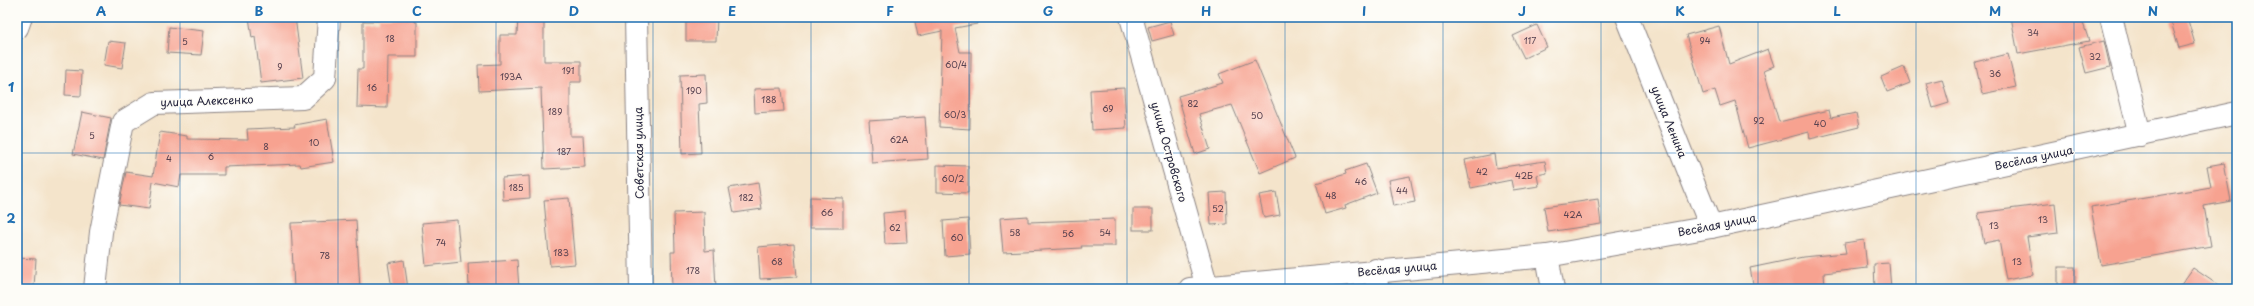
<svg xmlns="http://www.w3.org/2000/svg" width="2254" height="306" font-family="'Playpen Sans',sans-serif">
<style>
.building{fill:#f7a290}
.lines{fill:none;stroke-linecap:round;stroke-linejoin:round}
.minor-casing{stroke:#8b8383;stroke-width:24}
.secondary-casing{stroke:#8b8383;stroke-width:24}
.minor{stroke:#fff;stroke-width:22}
.secondary{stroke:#fff;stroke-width:22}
.grid{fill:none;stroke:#1f6fb2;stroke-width:1;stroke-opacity:0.55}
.labels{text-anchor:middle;stroke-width:3;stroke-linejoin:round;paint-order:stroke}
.number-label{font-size:9px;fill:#574250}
.street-label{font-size:11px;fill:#22223b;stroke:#fdfcf7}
.neatline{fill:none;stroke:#1f6fb2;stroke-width:1.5}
.grid-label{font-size:13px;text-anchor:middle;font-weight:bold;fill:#1f6fb2}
</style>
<rect width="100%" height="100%" fill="#fdfcf7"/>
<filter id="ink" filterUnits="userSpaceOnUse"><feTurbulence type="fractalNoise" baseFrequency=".025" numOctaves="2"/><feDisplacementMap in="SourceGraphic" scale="8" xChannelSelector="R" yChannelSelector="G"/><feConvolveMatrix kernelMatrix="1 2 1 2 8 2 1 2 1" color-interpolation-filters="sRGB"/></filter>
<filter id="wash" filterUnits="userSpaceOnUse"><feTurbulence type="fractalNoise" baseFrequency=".012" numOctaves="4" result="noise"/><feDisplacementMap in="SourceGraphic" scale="16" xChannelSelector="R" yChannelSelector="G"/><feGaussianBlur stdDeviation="0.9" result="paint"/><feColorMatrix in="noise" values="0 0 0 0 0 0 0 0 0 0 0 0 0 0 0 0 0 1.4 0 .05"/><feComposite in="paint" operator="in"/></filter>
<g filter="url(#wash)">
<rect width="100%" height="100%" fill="#f4e4cb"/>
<g id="blocks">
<g class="building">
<path d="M249,17H295L303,78L261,83L255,37L252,38Z"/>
<path d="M379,17H415V22H417V57H388L387,108L357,107L358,69H363V21H379Z"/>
<path d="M518,17H544V61H581V82H570V136H583L585,167L544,169L541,88L479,91L478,65L500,64V35H517Z"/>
<path d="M686,17H717L716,41H686Z"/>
<path d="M914,17H976L977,24L955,28L960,52H971L970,129L939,127L942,31L918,36Z"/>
<path d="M2011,17H2081L2089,41L2018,54Z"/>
<path d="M2187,17L2195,44L2179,48L2171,22Z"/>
<path d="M1170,21L1174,35L1152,41L1148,27Z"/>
<path d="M1537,25L1547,47L1524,58L1513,36Z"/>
<path d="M1719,26L1729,64L1768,49L1774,66L1764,70L1779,122L1829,110L1831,118L1856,113L1859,127L1810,139L1809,132L1748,148L1735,101L1720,106L1715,90L1703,94L1686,35Z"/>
<path d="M169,27L204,31L201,55L167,53Z"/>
<path d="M108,41L126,43L122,68L104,65Z"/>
<path d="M2104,41L2110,67L2086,73L2079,47Z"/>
<path d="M2008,54L2016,87L1982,94L1975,62Z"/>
<path d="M1255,60L1295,158L1260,173L1232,105L1199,114L1210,149L1195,154L1178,96L1223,83L1219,74Z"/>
<path d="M1904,67L1910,83L1887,92L1881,77Z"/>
<path d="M66,70L82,71L81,96L65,95Z"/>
<path d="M706,74L707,103L699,104L701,153L682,154L680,75Z"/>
<path d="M1942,79L1949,103L1933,108L1926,83Z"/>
<path d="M782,88L784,111L755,113L754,89Z"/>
<path d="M1124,88L1126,128L1092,130L1090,90Z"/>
<path d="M82,112L111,118L103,160L73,154Z"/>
<path d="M925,117L928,159L872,163L869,121Z"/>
<path d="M327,119L334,162L301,167L300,164L224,167V175H181L179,187L153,182L149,209L119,205L126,172L153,176L160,132L187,136V139L248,140L247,129L295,127L294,125Z"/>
<path d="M1494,154L1496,168L1545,161L1547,173L1537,175L1539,186L1513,190L1511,180L1471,188L1465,160Z"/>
<path d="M2224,163L2231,201L2204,206L2211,246L2101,265L2091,207L2211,187L2207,166Z"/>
<path d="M1366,164L1377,193L1345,205L1346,208L1325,214L1316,183L1346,174L1345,171Z"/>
<path d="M937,165L968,166V193L937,192Z"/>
<path d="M529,176L530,198L503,200L502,178Z"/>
<path d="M1410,176L1415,202L1393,206L1388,180Z"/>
<path d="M758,183L762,209L734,213L729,188Z"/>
<path d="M1226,192L1227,224L1211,225L1209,193Z"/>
<path d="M1276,192L1280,215L1264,218L1259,195Z"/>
<path d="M810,197L843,198V228H810Z"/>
<path d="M569,198L575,264L550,266L544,200Z"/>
<path d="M1598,199L1601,224L1548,232L1544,207Z"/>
<path d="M2055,203L2058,233L2027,237L2033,275L2006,280L1999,240L1984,243L1978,213Z"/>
<rect x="1133" y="209" width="20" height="21"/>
<path d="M905,211L907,243L885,244L883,213Z"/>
<path d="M704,212L705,251L714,250L716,289H672L671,252H675L674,213Z"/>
<path d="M1028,216V222L1115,219V246H1081L1082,248L1003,252L1000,218Z"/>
<path d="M968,219L970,254L945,256L943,221Z"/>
<path d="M356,220L360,289H294L291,223Z"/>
<path d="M457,220L461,262L426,266L422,223Z"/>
<path d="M1864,240L1867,268L1824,273L1825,289H1754L1750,268L1803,257L1846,253L1844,243Z"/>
<path d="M794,244L797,277L760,279L758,247Z"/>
<path d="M17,258L36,259L34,287H17Z"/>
<path d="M404,260L408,289H392L388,263Z"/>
<path d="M517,260L519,289H469L468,263Z"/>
<path d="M1889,263L1891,289H1875L1874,264Z"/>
<rect x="2058" y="267" width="17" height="22"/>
<path d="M2193,268L2224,289H2178Z"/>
</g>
</g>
</g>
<g filter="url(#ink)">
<use href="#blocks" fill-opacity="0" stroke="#8b8383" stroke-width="1"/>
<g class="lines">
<defs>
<g id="minor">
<path d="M1131,17L1207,287"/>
<path d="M1627,17L1711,227"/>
<path d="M2111,17L2140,135"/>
<path d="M17,28L21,17"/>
<path d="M1547,256L1553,289"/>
<path d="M1376,270L1377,289"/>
<path d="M95,289L101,232L123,122L154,103L303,98L325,78L329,17"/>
<path d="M1190,289L1547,256L1711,227L2237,113"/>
</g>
<path id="secondary" d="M636,17L641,289"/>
</defs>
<use href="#minor" class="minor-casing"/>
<use href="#secondary" class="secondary-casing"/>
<use href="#minor" class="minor"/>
<use href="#secondary" class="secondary"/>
</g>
</g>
<path class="grid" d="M180,17V289M338,17V289M496,17V289M653,17V289M811,17V289M969,17V289M1127,17V289M1285,17V289M1443,17V289M1601,17V289M1758,17V289M1916,17V289M2074,17V289M17,153H2237"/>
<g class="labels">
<g class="number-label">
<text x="2033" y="36">34</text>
<text x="390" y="42">18</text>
<text x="1530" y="44">117</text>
<text x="1705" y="44">94</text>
<text x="185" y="45">5</text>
<text x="2095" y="60">32</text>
<text x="956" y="68">60/4</text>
<text x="280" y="70">9</text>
<text x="568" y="74">191</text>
<text x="1995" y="77">36</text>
<text x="511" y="80">193А</text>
<text x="372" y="91">16</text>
<text x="694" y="94">190</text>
<text x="769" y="103">188</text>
<text x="1193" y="107">82</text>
<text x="1108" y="112">69</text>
<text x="555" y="115">189</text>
<text x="955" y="118">60/3</text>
<text x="1257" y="119">50</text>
<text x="1759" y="124">92</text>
<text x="1820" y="127">40</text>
<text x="92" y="139">5</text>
<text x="899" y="143">62А</text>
<text x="314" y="146">10</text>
<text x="266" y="150">8</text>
<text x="564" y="155">187</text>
<text x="211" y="160">6</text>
<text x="169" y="162">4</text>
<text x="1482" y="175">42</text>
<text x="1524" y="179">42Б</text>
<text x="953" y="182">60/2</text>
<text x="1361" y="185">46</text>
<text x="516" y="191">185</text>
<text x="1402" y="194">44</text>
<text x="1331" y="199">48</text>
<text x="746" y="201">182</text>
<text x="1218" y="212">52</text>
<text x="827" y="216">66</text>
<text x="1573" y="218">42А</text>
<text x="2043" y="223">13</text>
<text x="1994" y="229">13</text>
<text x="895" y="231">62</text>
<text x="1015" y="236">58</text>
<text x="1105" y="236">54</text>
<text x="1068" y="237">56</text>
<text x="957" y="241">60</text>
<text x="441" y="246">74</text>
<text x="561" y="256">183</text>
<text x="325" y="259">78</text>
<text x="777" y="265">68</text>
<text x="2017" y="265">13</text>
<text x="693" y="274">178</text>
</g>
<g class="street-label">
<text transform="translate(207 101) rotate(-2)" y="4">улица Алексенко</text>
<text transform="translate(1669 122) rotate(68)" y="4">улица Ленина</text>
<text transform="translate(1169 152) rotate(74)" y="4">улица Островского</text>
<text transform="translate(639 153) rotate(-91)" y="4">Советская улица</text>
<text transform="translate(2034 158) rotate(-12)" y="4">Весёлая улица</text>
<text transform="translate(1717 225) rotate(-11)" y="4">Весёлая улица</text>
<text transform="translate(1397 269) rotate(-5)" y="4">Весёлая улица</text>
</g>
</g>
<rect width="2254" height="306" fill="none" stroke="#fdfcf7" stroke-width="44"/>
<rect x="22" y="22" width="2210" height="262" class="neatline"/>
<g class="grid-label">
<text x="101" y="16">A</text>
<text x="259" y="16">B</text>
<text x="417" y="16">C</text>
<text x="574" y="16">D</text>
<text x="732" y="16">E</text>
<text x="890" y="16">F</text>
<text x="1048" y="16">G</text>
<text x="1206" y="16">H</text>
<text x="1364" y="16">I</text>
<text x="1522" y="16">J</text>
<text x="1680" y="16">K</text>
<text x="1837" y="16">L</text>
<text x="1995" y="16">M</text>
<text x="2153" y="16">N</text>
<text x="11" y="92">1</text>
<text x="11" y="223">2</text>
</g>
</svg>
